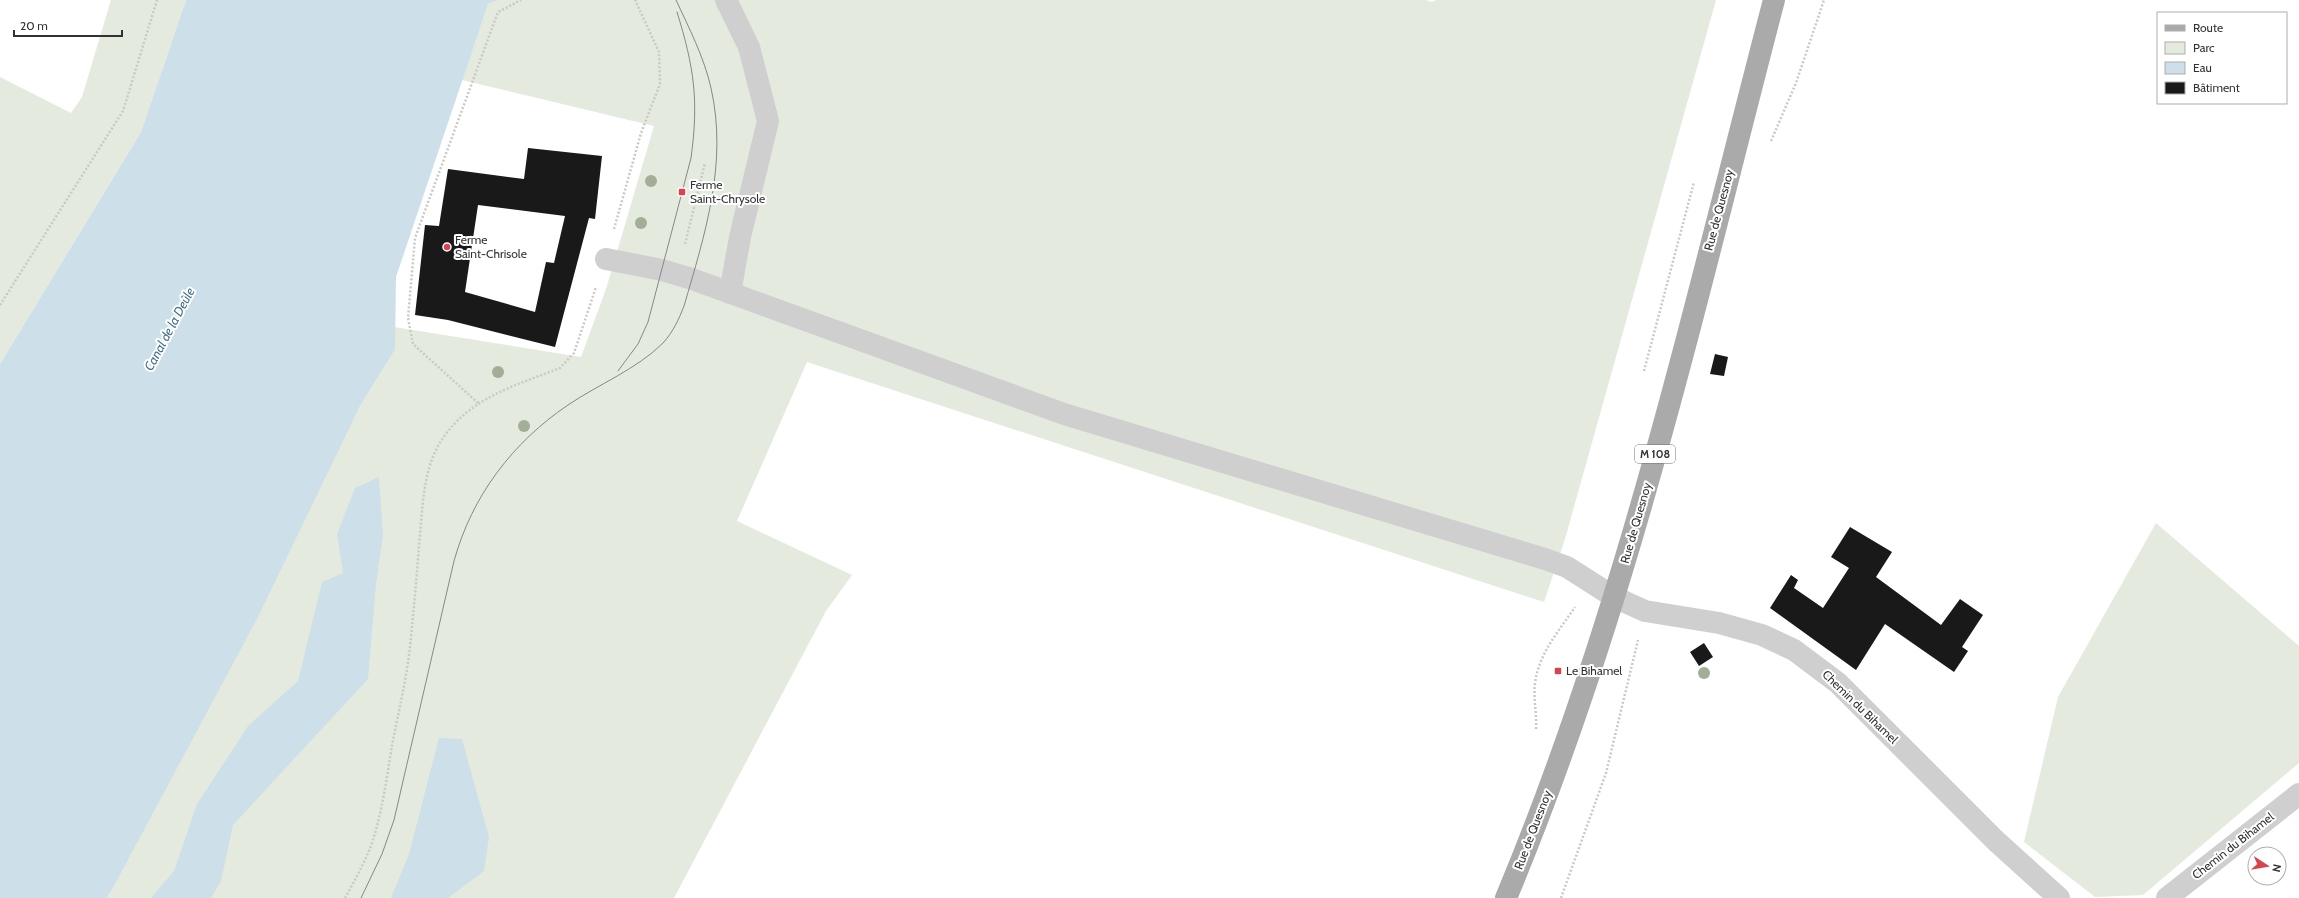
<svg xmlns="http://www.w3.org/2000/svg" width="2299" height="898" font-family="Cabin,sans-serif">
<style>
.green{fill:#e5eade}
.water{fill:#cddfe9}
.building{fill:#191919;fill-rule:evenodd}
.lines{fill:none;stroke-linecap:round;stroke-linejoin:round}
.path{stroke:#c9c9c9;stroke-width:2.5;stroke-dasharray:2 2;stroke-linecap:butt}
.lane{stroke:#cfcfcf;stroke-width:22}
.street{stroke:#cfcfcf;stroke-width:22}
.primary{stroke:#aaa;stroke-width:22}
.tram{stroke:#878787;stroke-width:1}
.tree{fill:#a2ae97}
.poi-dot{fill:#d9434f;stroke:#fff;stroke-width:1.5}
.labels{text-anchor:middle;stroke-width:4;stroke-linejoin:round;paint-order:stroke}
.shield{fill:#fff;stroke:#707070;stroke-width:1}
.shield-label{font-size:11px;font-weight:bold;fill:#323232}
.poi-label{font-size:12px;fill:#323232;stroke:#fff;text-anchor:start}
.street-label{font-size:12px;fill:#323232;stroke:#fff}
.water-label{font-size:13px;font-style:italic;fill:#45738f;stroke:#fff}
</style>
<rect width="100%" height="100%" fill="#fff"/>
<g class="green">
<path d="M111,0H186L141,132L0,364V77L71,113L82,97Z"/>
<path d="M499,0H1426L1432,2L1436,0H1716L1565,539L1544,602L807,362L737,521L852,575L826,611L674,898H107L360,406L395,350L394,327L581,357L606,289L654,126L462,80L488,4Z"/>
<path d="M2156,523L2299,646V763L2143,895L2095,897L2024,842L2058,697Z"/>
</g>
<g class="water">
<path d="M186,0H499L488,4L396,277L395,350L360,406L258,617L115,884L107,898H0V364L141,132Z"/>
<path d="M379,477L383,535L376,584L368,679L233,825L221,881L211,898H151L174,871L197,804L248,726L298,681L322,582L343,573L337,534L355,488Z"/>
<path d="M439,738L462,739L489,837L484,871L448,898H391L409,854Z"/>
</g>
<g class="building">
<path d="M528,148L602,156L595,219L589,218L555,347L448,320L415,315L425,225L439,226L448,169L524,179ZM478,205L565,216L554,263L546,262L535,312L465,292Z"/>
<path d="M1715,354L1728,357L1724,376L1710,374Z"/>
<path d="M1850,527L1892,552L1876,577L1941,625L1960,599L1983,615L1962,647L1968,651L1954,672L1885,624L1856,670L1770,608L1791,575L1798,580L1794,588L1823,608L1849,568L1831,557Z"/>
<path d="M1704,643L1713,657L1699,666L1690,652Z"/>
</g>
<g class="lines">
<g class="path">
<path d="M1771,141L1796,83L1824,0"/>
<path d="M614,229L641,133L660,84L659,52L635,0"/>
<path d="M685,244L705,163"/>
<path d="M0,305L123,111L157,0"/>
<path d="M1644,371L1694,182"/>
<path d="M478,403L413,344L408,318L415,238L498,12L521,0"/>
<path d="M1536,729C1537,713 1533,698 1535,683C1539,653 1559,631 1575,607"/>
<path d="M345,898C355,880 365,862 372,843C383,810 387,774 393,740C400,706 408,671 411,637C414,606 417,575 419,545C423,509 422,468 443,438C471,397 517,385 560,368L574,353L596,287"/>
<path d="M1561,898L1606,773L1638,640"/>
</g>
<g class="lane">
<path d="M726,0L749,47L768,121L740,237L730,293"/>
<path d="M606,259L662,270L692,279L1064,414L1545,559L1567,567L1614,597"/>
</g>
<g class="street">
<path d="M1614,597L1645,611L1719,623L1762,635L1794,650L1838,683L1996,841L2059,898"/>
<path d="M2167,898L2299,794"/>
</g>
<path class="primary" d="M1506,898C1627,609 1695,302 1774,0"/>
<g class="tram">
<path d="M618,371L638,344L648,322L691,158C699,100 694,67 677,12"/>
<path d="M361,898L382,854L394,820L454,561C472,496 512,443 568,405C599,384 637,369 663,343C673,332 679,319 684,306C705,234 728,163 711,88C704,57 689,28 676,0"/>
</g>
</g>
<g class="tree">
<circle cx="651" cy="181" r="6"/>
<circle cx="641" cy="223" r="6"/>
<circle cx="498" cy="372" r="6"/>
<circle cx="524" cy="426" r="6"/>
<circle cx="1704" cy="673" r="6"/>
</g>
<g class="poi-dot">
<rect x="678" y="188" width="8" height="8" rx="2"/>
<circle cx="447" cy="247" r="4"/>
<rect x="1554" y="667" width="8" height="8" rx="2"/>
</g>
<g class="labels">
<rect class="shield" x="1635" y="445" width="40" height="18" rx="3"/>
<g class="shield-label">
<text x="1655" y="458">M 108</text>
</g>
<g class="poi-label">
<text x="690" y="189">Ferme<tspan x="690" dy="14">Saint-Chrysole</tspan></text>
<text x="455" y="244">Ferme<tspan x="455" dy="14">Saint-Chrisole</tspan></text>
<text x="1566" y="675">Le Bihamel</text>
</g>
<g class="street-label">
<text transform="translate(1719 210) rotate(-75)" y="4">Rue de Quesnoy</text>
<text transform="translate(1636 523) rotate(-74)" y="4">Rue de Quesnoy</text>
<text transform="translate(1860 707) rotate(44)" y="4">Chemin du Bihamel</text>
<text transform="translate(1533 830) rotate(-69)" y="4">Rue de Quesnoy</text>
<text transform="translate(2233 846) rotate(-38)" y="4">Chemin du Bihamel</text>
</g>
<g class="water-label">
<text transform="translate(169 329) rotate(-62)" y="5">Canal de la Deûle</text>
</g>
</g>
<rect x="2157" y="12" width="130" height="92" fill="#ffffff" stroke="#adadad"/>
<rect x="2165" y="25" width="20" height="6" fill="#aaaaaa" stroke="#adadad"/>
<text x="2193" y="32" font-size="12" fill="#323232">Route</text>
<rect x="2165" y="42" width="20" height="12" fill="#e5eade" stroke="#adadad"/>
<text x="2193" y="52" font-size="12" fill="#323232">Parc</text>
<rect x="2165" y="62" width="20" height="12" fill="#cddfe9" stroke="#adadad"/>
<text x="2193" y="72" font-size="12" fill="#323232">Eau</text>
<rect x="2165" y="82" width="20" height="12" fill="#191919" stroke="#adadad"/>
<text x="2193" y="92" font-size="12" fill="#323232">Bâtiment</text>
<g transform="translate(2267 866) rotate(102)"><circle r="19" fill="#ffffff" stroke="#adadad"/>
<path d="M0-3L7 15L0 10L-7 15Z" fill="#d9434f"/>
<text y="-6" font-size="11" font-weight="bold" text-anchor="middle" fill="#323232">N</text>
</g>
<path d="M14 30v6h108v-6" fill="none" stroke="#323232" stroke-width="2"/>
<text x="20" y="30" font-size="12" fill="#323232" stroke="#ffffff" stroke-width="3" paint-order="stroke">20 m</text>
</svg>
